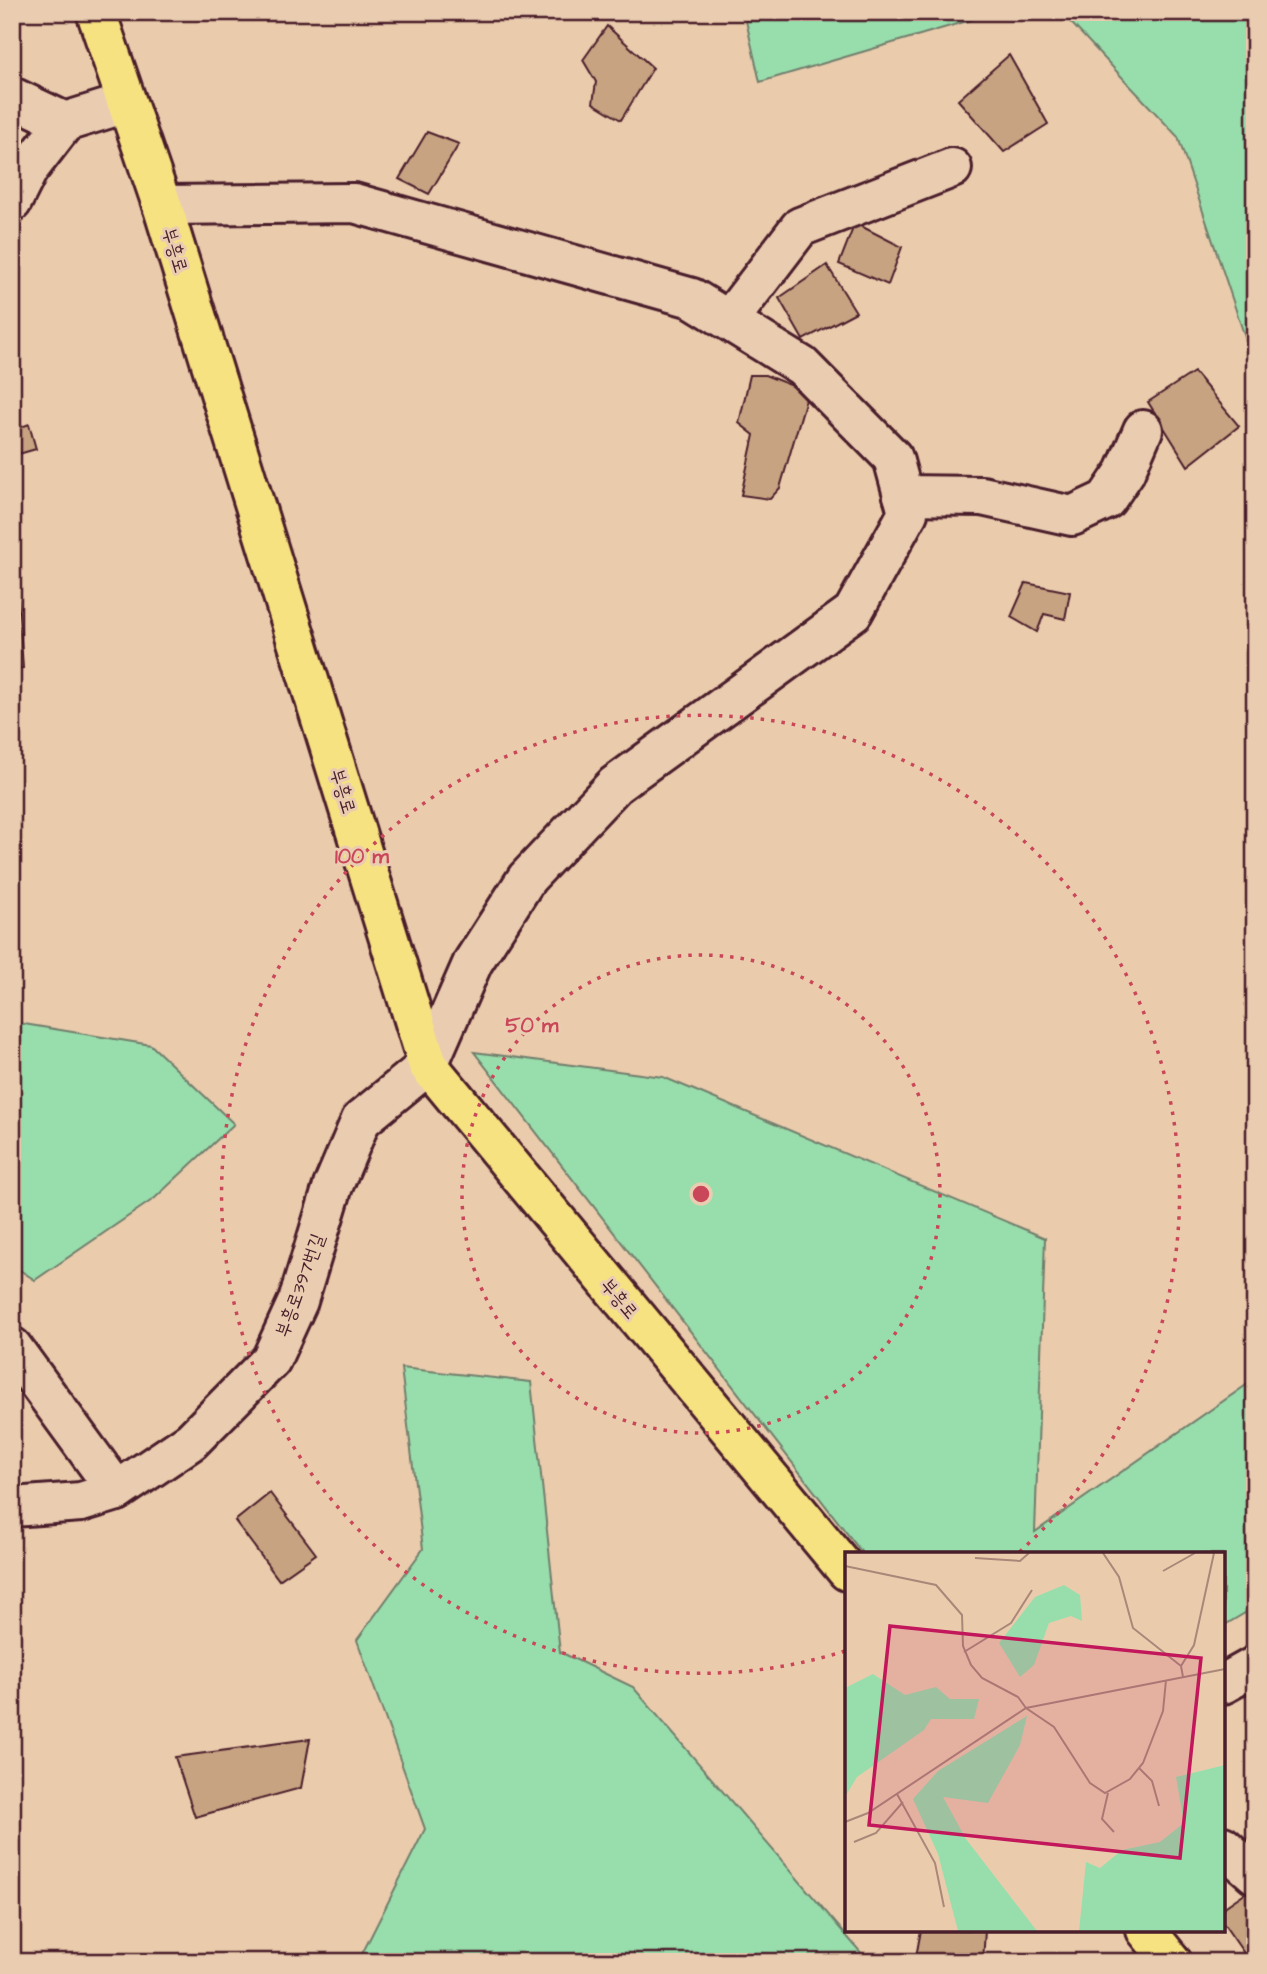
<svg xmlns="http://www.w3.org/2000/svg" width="1267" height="1974" font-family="'Architects Daughter','Poor Story',sans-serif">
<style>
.green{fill:#98deac;stroke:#717e6c;stroke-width:2}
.building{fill:#c7a382;stroke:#4a1f2b;stroke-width:2}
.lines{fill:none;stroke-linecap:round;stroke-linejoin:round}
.minor-casing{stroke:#4a1f2b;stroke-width:44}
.major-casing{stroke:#4a1f2b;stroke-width:44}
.minor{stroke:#eacdb1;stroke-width:38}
.major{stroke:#f7e281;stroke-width:38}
.ring{fill:none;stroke:#ca4759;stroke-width:3.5;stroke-dasharray:3.5 7}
.labels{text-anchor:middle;stroke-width:6;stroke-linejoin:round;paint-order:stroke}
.street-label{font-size:19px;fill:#4a1f2b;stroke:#eacdb1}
.inset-road{fill:none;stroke:#aa8779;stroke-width:2}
.view{fill:#c2185b;fill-opacity:0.15;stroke:#c2185b;stroke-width:3.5}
.inset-edge{fill:none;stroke:#4a1f2b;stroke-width:3.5}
.centre{fill:#ca4759;stroke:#eacdb1;stroke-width:3.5}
.ring-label{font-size:21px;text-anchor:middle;font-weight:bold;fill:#ca4759;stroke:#eacdb1;stroke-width:6;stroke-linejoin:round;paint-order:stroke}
</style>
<rect width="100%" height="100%" fill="#eaccad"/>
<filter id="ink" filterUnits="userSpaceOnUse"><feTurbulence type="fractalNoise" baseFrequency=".0143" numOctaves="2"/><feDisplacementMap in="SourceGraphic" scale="14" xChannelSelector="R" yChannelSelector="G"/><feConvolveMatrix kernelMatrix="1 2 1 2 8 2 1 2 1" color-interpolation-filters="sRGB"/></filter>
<g filter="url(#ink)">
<g class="green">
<path d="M744,12H998L760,82Z"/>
<path d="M1061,12H1255V367L1178,137Z"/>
<path d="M12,1022L151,1045L234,1124L155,1198L35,1280L12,1265Z"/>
<path d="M474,1052L663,1077L1045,1238L1035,1532L1255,1379V1607L1223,1626V1554H863Z"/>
<path d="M401,1368L531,1382L560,1652L633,1687L869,1962H358L425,1829L357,1640L423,1549Z"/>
</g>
<g class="building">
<path d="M607,26L653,68L621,120L593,103L596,82L583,60Z"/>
<path d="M1009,55L1048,124L1004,152L958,100Z"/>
<path d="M427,132L459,144L429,194L399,179Z"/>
<path d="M855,223L902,247L888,285L839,264Z"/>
<path d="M827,265L856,312L803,340L779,298Z"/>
<path d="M1194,372L1239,426L1188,466L1148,402Z"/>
<path d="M750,375H765L808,392L780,488L770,499L741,495L754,435L739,423Z"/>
<path d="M12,421L14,430L29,424L36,449L12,456Z"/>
<path d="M1026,583L1070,592L1065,619L1044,614L1037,632L1011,617Z"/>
<path d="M18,597L23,668L12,669V598Z"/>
<path d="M270,1493L316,1554L279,1580L235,1521Z"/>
<path d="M310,1739L301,1788L195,1817L175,1757Z"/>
<path d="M1252,1888L1255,1892V1962H1250L1223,1923V1908Z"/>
<path d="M921,1930H985L983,1962H915Z"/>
</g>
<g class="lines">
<defs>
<g id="minor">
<path d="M12,97L65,122"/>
<path d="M12,202L28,170L65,122L126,103"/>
<path d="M729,320L800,227L952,168"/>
<path d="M903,495L982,496L1072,516L1106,500L1125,472L1143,430"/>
<path d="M12,1347L117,1491"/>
<path d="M12,1507L81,1502L117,1491L191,1441L271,1360L298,1301L333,1186L361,1120L428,1065L473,962L527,878L615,785L853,612L908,513L893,458L802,366L692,298L354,203L162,205"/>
<path d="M1223,1684L1255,1666"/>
<path d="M1223,1846L1255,1874"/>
</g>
<g id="major">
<path d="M96,12L162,205L428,1065L847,1571"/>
<path d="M1146,1930L1172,1962"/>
</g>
</defs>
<use href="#minor" class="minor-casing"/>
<use href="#major" class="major-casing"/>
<use href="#minor" class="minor"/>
<use href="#major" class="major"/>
</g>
</g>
<g class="ring">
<circle cx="701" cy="1194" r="239"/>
<path d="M845 1651A479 479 0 1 1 1018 1553"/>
</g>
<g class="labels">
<g class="street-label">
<text transform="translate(176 250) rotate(73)" y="7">부흥로</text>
<text transform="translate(344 791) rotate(73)" y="7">부흥로</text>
<text transform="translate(299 1285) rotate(-70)" y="7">부흥로397번길</text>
<text transform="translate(620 1298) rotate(50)" y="7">부흥로</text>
</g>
</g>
<g transform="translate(845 1552)">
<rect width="380" height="380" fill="#eaccad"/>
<path d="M219,33L235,43L237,69L226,64L204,71L189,113L175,125L154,91L190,45ZM28,122L60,143L91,135L105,147H134L129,167H86L79,178L12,225L0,245V136ZM182,164L175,193L143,251L98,245L121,287L192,379H113L93,302L68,247L93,219ZM380,213V379H234L241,310L255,316L277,298L315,290L339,271L331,225Z" fill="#98deac"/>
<path class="inset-road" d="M258,1L274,25L288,76L336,114L338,125M130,6L175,9L184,1M0,14L91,33L117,63L118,94L126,113L137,126L173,145L181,156L209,175L245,231L260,241L285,227L298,211L318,159L321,128M318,19L350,1M119,100L166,71L187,38M336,114L349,93L369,1M294,216L307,229L314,254M263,241L257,267L269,280M52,242L90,311L99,355M0,270L23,261L181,156L380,117M9,290L31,281L58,250"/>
<path class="view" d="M45,74L356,106L335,306L24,273Z"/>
<rect width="380" height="380" class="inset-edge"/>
</g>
<circle cx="701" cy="1194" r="10" class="centre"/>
<g class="ring-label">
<text x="362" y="863">100 m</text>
<text x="532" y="1032">50 m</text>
</g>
<rect width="1267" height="1974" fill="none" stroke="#eacdb1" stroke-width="42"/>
<rect x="21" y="21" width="1225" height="1932" fill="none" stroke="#4a1f2b" stroke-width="2.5" filter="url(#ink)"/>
</svg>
